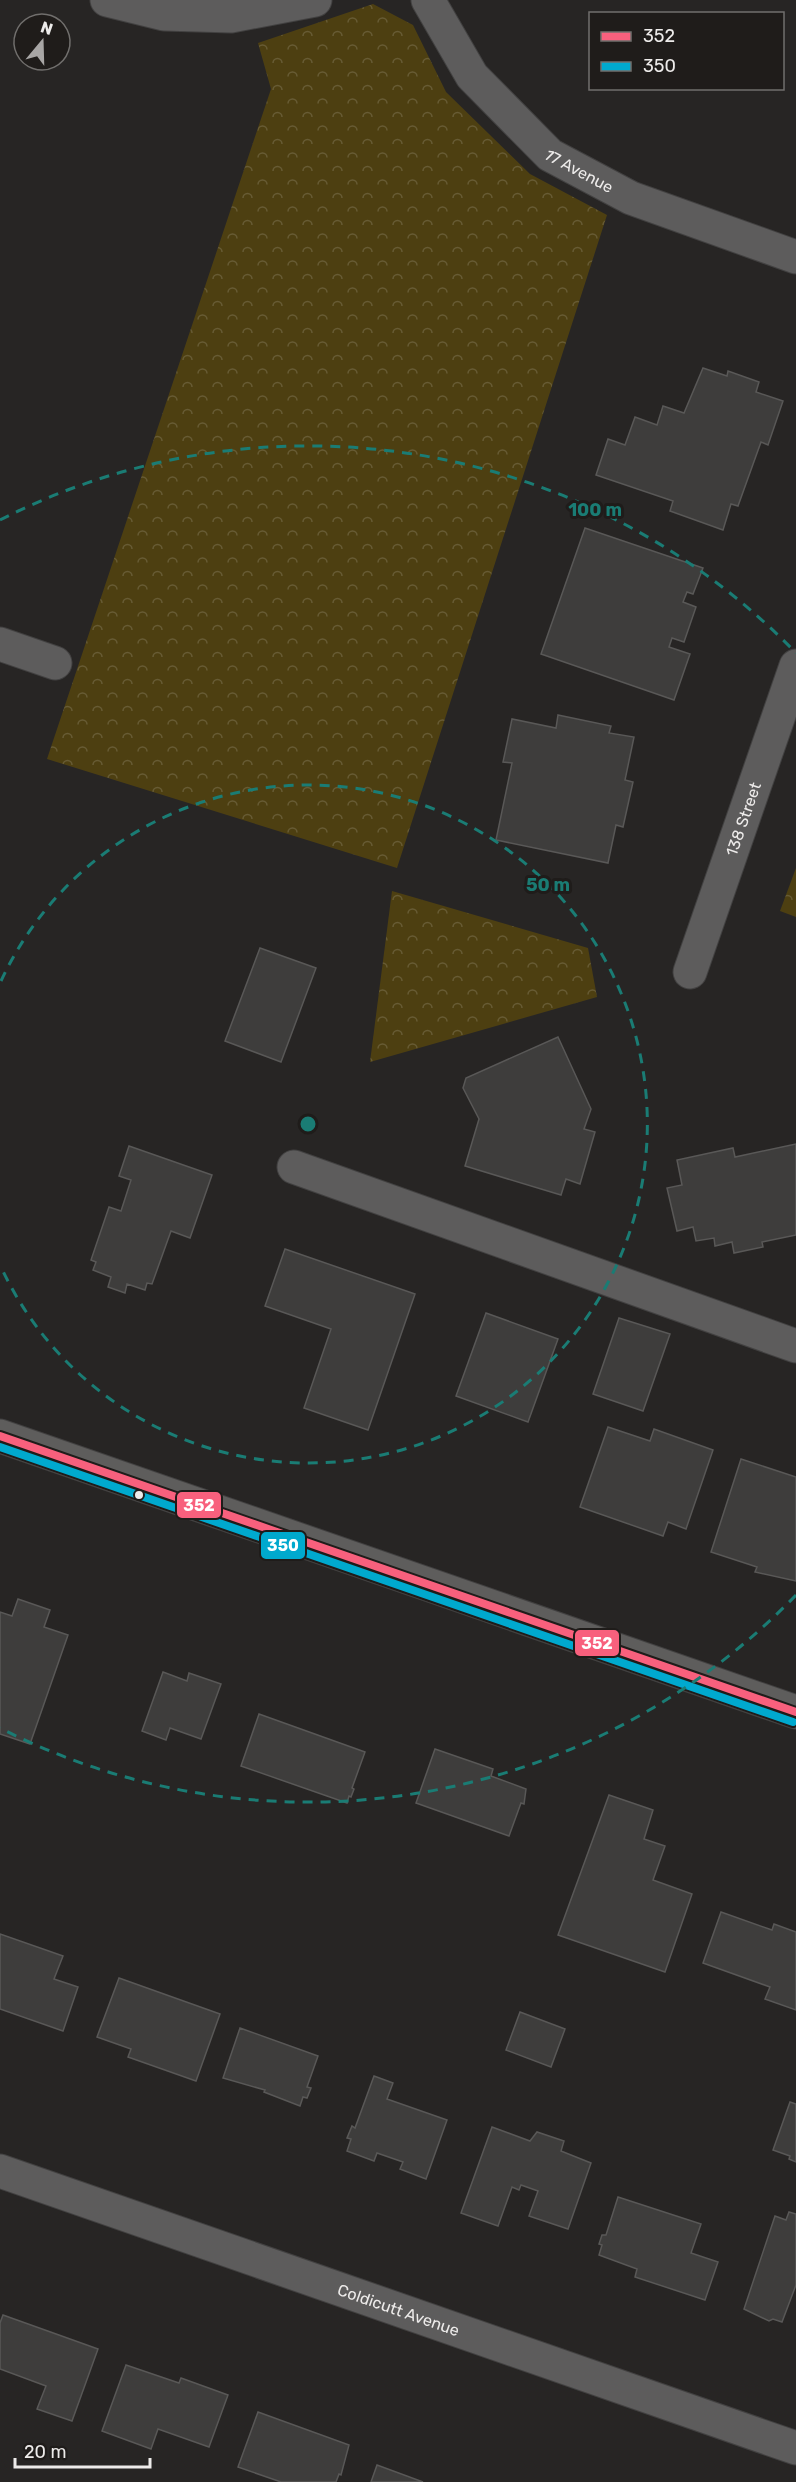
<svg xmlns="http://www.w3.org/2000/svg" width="796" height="2482" font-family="Rubik,sans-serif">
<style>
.forest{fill:url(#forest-crowns)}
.building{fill:#3e3d3c;stroke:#595857;stroke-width:1.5}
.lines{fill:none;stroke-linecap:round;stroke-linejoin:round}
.minor-casing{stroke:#424141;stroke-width:35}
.major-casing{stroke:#424141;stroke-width:35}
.minor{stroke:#5d5c5c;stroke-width:33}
.major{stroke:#5e5d5c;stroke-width:33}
.bus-1-casing{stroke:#1f1c1a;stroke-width:12}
.bus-2-casing{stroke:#1f1c1a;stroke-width:12}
.bus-1{stroke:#f8607d;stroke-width:8}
.bus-2{stroke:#00a9ce;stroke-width:8}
.ring{fill:none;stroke:#1a7c74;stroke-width:3;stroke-dasharray:10 8}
.bus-dot{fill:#edebea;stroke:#1f1c1a;stroke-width:2}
.labels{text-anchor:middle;stroke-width:6;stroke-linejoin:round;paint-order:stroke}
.street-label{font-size:16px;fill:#edebea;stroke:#1f1c1a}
.centre{fill:#1a7c74;stroke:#1f1c1a;stroke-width:3}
.ring-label{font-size:18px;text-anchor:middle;font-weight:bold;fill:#1a7c74;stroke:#1f1c1a;stroke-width:6;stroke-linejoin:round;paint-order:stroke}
.line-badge{stroke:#1f1c1a;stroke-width:2}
.badge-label{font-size:16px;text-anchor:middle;font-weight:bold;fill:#fff}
</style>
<defs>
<pattern id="forest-crowns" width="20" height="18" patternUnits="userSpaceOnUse" patternTransform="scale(1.5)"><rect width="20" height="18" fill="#4d3f11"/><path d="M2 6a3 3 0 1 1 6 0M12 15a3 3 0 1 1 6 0" fill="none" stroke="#675b34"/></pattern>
</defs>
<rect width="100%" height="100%" fill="#272524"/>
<g class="forest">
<path d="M373,4L413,25L446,92L530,174L607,215L397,868L47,759L271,89L258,43Z"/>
<path d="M796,868V917L780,911Z"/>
<path d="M392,891L588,948L597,997L370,1062Z"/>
</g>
<g class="building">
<path d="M703,368L727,376L728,371L759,382L756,392L783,401L768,445L761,442L738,506L731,504L723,530L670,511L673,501L596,475L608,439L625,445L635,417L657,425L663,406L684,413Z"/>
<path d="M585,528L703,568L693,594L687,592L683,602L696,607L684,642L672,638L669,647L690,654L674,700L541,654Z"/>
<path d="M558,715L611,726L609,733L634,737L625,780L633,782L623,827L616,825L608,863L496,840L512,763L503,762L512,719L556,728Z"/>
<path d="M260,948L316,968L281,1062L225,1041Z"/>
<path d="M558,1037L591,1109L584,1129L595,1132L580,1184L566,1179L561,1195L465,1166L479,1119L463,1088L466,1078Z"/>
<path d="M796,1144V1235L762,1242L763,1247L734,1253L732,1242L715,1246L714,1238L696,1241L693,1227L677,1231L667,1188L682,1185L677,1160L733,1148L735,1157Z"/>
<path d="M129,1146L212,1175L190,1238L171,1231L152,1284L147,1283L145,1290L127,1284L125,1293L108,1287L111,1277L93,1270L96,1262L91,1260L109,1207L121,1211L131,1180L119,1176Z"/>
<path d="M285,1249L415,1294L368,1430L304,1408L331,1329L265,1306Z"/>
<path d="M486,1313L558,1339L528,1422L456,1396Z"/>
<path d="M619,1318L670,1334L643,1411L593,1394Z"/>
<path d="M608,1427L650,1441L654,1429L713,1450L686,1529L668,1522L663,1536L580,1507Z"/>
<path d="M741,1459L796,1477V1581L755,1572L757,1567L711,1552Z"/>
<path d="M18,1599L50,1610L44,1627L68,1635L30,1744L0,1734V1612L12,1616Z"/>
<path d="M163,1672L187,1681L189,1673L221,1684L201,1739L170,1728L166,1740L142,1731Z"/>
<path d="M259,1714L365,1752L352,1788L354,1789L351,1797L349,1796L347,1803L241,1766Z"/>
<path d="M435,1749L493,1769L491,1776L526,1789L524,1804L521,1803L509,1836L416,1803Z"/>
<path d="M609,1795L653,1810L644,1839L665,1846L653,1880L692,1894L665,1972L558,1935Z"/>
<path d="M721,1912L772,1930L774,1924L796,1932V2010L765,1999L770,1987L703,1963Z"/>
<path d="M0,1934L63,1956L54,1979L78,1987L63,2031L0,2009Z"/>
<path d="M119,1978L220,2014L196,2081L128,2057L131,2049L97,2037Z"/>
<path d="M520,2012L565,2029L551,2067L506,2050Z"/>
<path d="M240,2028L318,2056L307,2087L311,2088L307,2098L303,2097L300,2106L264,2092L265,2090L223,2078Z"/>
<path d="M374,2076L393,2083L387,2099L447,2120L426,2179L400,2169L403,2162L377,2153L374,2161L347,2151L351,2139L347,2138L352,2126L355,2128Z"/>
<path d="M790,2102L796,2104V2162L789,2159L790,2156L773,2150Z"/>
<path d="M492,2127L530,2141L537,2132L564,2141L561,2151L591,2163L568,2229L529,2216L538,2191L521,2185L519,2190L512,2187L498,2226L461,2213Z"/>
<path d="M618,2197L701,2224L691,2253L718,2262L705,2300L635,2277L637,2269L599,2255L602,2245L599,2244L602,2235H606Z"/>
<path d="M789,2212L796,2214V2285L782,2322L773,2319L769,2321L744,2309L775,2216L786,2220Z"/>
<path d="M3,2315L98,2349L72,2421L37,2409L46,2386L0,2369V2323Z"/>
<path d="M126,2365L179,2383L181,2378L228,2395L209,2447L158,2429L151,2449L102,2431Z"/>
<path d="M258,2412L349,2445L341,2475L339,2474L336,2482H281L238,2467Z"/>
<path d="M377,2465L423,2482H371Z"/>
</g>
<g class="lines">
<defs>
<g id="minor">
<path d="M107,0L164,14L231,16L315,0"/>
<path id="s1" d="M428,0L472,76L550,155L631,198L796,257"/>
<path d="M0,644L55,663"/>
<path id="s2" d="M690,972L796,666"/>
<path d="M294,1167L796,1346"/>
<path id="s3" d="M0,2171L796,2448"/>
</g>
<path id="major" d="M0,1436L796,1712"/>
</defs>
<use href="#minor" class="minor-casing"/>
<use href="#major" class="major-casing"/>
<use href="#minor" class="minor"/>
<use href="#major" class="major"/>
<defs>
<path id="bus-1" d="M0,1436L796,1712"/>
<path id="bus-2" d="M0,1447L793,1722"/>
</defs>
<use href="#bus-1" class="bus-1-casing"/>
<use href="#bus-2" class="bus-2-casing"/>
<use href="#bus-1" class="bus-1"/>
<use href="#bus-2" class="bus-2"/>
</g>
<g class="ring">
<path d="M1 981A339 339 0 1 1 1 1267"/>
<path d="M796 1595A678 678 0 0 1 0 1728M0 520A678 678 0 0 1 796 653"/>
</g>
<circle class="bus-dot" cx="139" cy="1495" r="5"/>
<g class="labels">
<g class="street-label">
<text dy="6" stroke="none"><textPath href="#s1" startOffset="232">17 Avenue</textPath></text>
<text dy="6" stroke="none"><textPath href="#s2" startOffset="162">138 Street</textPath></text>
<text dy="6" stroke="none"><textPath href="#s3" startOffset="422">Coldicutt Avenue</textPath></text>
</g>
</g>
<circle cx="308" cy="1124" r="9" class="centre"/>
<g class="ring-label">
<text x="595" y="516">100 m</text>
<text x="548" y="891">50 m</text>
</g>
<g class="line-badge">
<rect x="176" y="1491" width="46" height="28" rx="6" fill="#f8607d"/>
<rect x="260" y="1531" width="46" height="29" rx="6" fill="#00a9ce"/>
<rect x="574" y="1629" width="46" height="28" rx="6" fill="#f8607d"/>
</g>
<g class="badge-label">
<text x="199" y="1511">352</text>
<text x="283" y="1551">350</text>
<text x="597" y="1649">352</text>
</g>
<rect x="589" y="12" width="195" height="78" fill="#1f1c1a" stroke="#716f6d" stroke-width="1.5"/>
<rect x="601" y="32" width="30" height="9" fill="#f8607d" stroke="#716f6d" stroke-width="1.5"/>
<text x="643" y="42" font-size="18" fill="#edebea">352</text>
<rect x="601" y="62" width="30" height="9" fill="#00a9ce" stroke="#716f6d" stroke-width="1.5"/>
<text x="643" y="72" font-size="18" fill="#edebea">350</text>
<g transform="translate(42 42) rotate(19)"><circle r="28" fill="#1f1c1a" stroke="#716f6d" stroke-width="1.5"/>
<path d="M0-4.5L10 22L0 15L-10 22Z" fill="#a8a6a5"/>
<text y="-9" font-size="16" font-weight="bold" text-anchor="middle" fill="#edebea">N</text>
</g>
<path d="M15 2458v9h135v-9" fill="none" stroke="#edebea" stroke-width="3"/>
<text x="24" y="2458" font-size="18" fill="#edebea" stroke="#1f1c1a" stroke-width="4.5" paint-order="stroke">20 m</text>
</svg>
